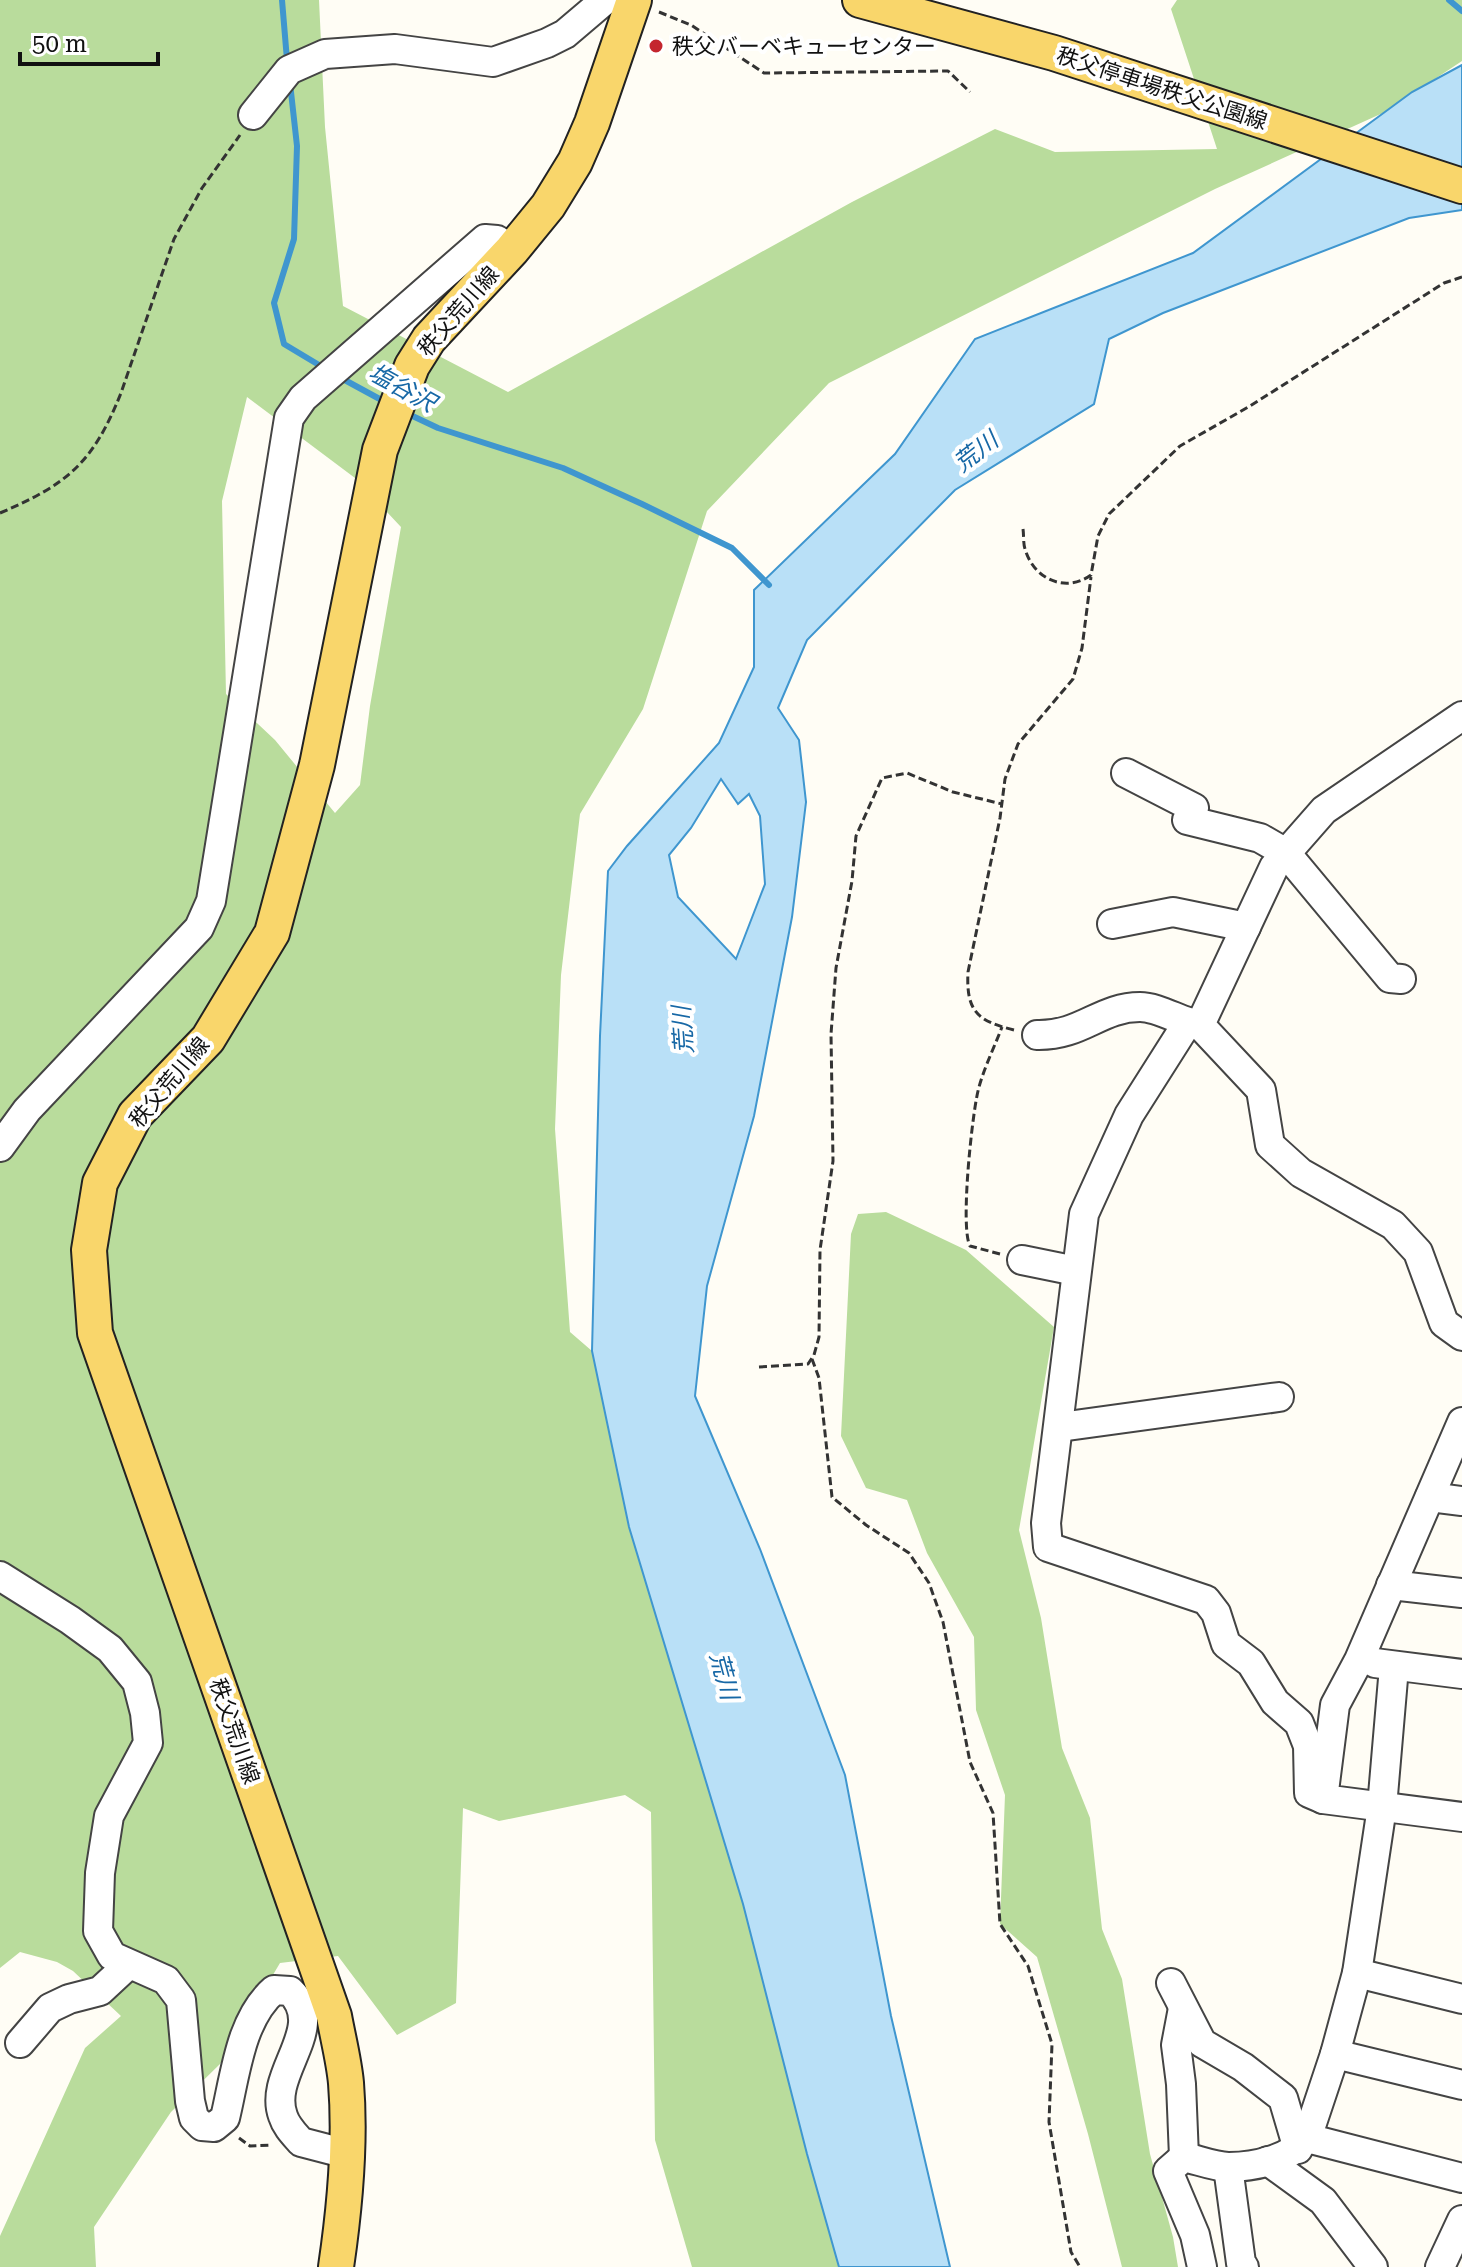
<svg xmlns="http://www.w3.org/2000/svg" width="1462" height="2267" font-family="'Roboto Serif','Noto Sans JP',serif">
<style>
.forest{fill:#b9dc9c;fill-rule:evenodd}
.water{fill:#b9e0f7;stroke:#3f96cf;stroke-width:2;fill-rule:evenodd}
.lines{fill:none;stroke-linecap:round;stroke-linejoin:round}
.stream{stroke:#3f96cf;stroke-width:6}
.minor-casing{stroke:#444;stroke-width:32}
.major-casing{stroke:#222;stroke-width:38}
.path{stroke:#333;stroke-width:3;stroke-dasharray:8 4;stroke-linecap:butt}
.minor{stroke:#fff;stroke-width:28}
.major{stroke:#f9d66b;stroke-width:34}
.poi-dot{fill:#c4262e;stroke:#fff;stroke-width:3}
.labels{text-anchor:middle;stroke-width:8;stroke-linejoin:round;paint-order:stroke}
.poi-label{font-size:22px;fill:#111;stroke:#fff;text-anchor:start}
.street-label{font-size:22px;fill:#111;stroke:#fff}
.water-label{font-size:24px;font-style:italic;fill:#1768a6;stroke:#fff}
</style>
<rect width="100%" height="100%" fill="#fffdf5"/>
<g class="forest">
<path d="M0,0H319L325,127L343,306L508,392L852,202L995,129L1055,152L1217,149L1171,9L1177,0H1462V61L1385,112L1215,189L829,383L707,511L643,709L580,814L561,975L555,1129L570,1332L592,1351L629,1527L743,1904L807,2154L839,2267H692L655,2140L651,1812L625,1795L499,1821L463,1808L456,2003L397,2035L338,1956L280,1963L220,2064L171,2112L94,2227L96,2267H0V2236L85,2048L121,2016L73,1971L57,1962L20,1952L0,1968ZM247,397L355,478L401,527L370,706L360,785L335,813L275,740L226,694L222,501Z"/>
<path d="M886,1212L966,1250L1054,1327L1019,1530L1041,1618L1062,1748L1090,1818L1102,1929L1122,1979L1150,2154L1173,2237L1178,2267H1122L1088,2134L1037,1957L1000,1924L1005,1795L976,1710L974,1637L927,1553L907,1500L866,1488L841,1436L851,1234L858,1214Z"/>
</g>
<path class="water" d="M1462,65V210L1409,218L1163,313L1109,339L1094,404L955,490L807,640L778,708L799,740L806,802L792,917L754,1116L707,1286L695,1396L760,1549L845,1775L891,2016L950,2267H839L807,2154L743,1904L629,1527L592,1351L600,1036L608,871L627,846L719,743L754,667V590L895,454L975,339L1193,253L1412,92ZM721,779L738,804L749,794L760,816L765,884L736,959L678,897L669,855L691,828Z"/>
<g class="lines">
<g class="stream">
<path d="M282,0L287,60"/>
<path d="M1449,0L1462,11"/>
<path d="M290,83L297,146L294,239L274,303L284,344L324,368"/>
<path d="M341,378L387,403"/>
<path d="M404,412L438,428L563,468L642,504L732,548L769,585"/>
</g>
<defs>
<g id="minor">
<path d="M253,115L289,70L325,54L395,49L493,62L547,43L565,34L605,0"/>
<path d="M1462,716L1324,810L1274,867L1200,1025L1261,1090L1270,1145L1301,1173L1393,1225L1418,1252L1444,1323L1462,1336"/>
<path d="M1126,773L1194,808L1187,820L1260,838L1286,853L1390,978L1401,979"/>
<path d="M1112,924L1173,912L1246,927"/>
<path d="M1200,1025L1188,1022L1129,1115L1084,1214L1046,1523L1048,1547L1206,1600L1216,1613L1226,1644L1251,1663L1275,1702L1299,1723L1308,1746L1309,1793L1323,1799"/>
<path d="M1037,1035C1082,1036 1100,1007 1140,1007C1155,1007 1173,1017 1188,1022"/>
<path d="M0,1147L27,1110L199,928L211,901L289,418L303,398L485,239L497,240L512,250"/>
<path d="M1022,1260L1076,1271"/>
<path d="M1462,1422L1359,1660L1335,1705L1323,1799L1462,1817"/>
<path d="M1060,1427L1279,1397"/>
<path d="M1430,1497L1462,1501"/>
<path d="M0,1576L70,1620L110,1649L137,1682L145,1713L148,1743L109,1816L100,1873L98,1931L112,1956L166,1980L181,2000L190,2101L194,2118L202,2126L214,2127L225,2118C235,2077 240,2019 274,1990L290,1991C329,2028 267,2073 283,2116C286,2126 294,2134 301,2142L347,2154"/>
<path d="M1391,1585L1462,1593"/>
<path d="M1375,1663L1462,1674"/>
<path d="M1357,1973L1462,1999"/>
<path d="M1171,1983L1202,2043L1243,2067L1283,2098L1298,2149"/>
<path d="M1183,2008L1176,2045L1181,2084L1184,2157"/>
<path d="M20,2043L50,2008L69,1999L100,1991L128,1965"/>
<path d="M1335,2054L1462,2085"/>
<path d="M1307,2138L1462,2178"/>
<path d="M1268,2161L1323,2201L1373,2267"/>
<path d="M1228,2167L1241,2263L1244,2267"/>
<path d="M1202,2267L1195,2235L1168,2171L1184,2157C1198,2160 1215,2167 1229,2167C1255,2167 1290,2159 1307,2138L1335,2054L1357,1973L1382,1807L1394,1667"/>
<path d="M1440,2267L1462,2220"/>
</g>
<g id="major">
<path d="M860,0L1054,53L1462,186"/>
<path d="M336,2267C345,2206 351,2144 346,2083C344,2061 338,2038 334,2016L95,1333L89,1250L100,1183L135,1115L208,1039L272,933L317,765L380,450L412,366L429,339L512,250L548,206L575,162L592,123L634,0"/>
</g>
</defs>
<use href="#minor" class="minor-casing"/>
<use href="#major" class="major-casing"/>
<g class="path">
<path d="M659,12L691,25L764,73L948,71L970,92"/>
<path d="M0,513C68,484 93,463 121,393L174,239L202,188L240,135"/>
<path d="M1023,529C1024,535 1023,543 1025,549C1034,580 1066,593 1091,575L1098,536L1109,514L1180,446L1250,406L1444,283L1462,277"/>
<path d="M1014,1030C977,1021 966,1011 968,972L1000,818L1005,779L1018,744L1073,679L1082,648L1091,577"/>
<path d="M1000,1254L970,1246C960,1227 972,1116 978,1091C983,1070 994,1048 1002,1027"/>
<path d="M812,1359L819,1378L832,1497L866,1525L909,1553L929,1583L943,1622L970,1762L993,1813L1000,1924L1028,1966L1052,2044L1049,2122L1071,2252L1080,2267"/>
<path d="M759,1367L808,1364L814,1355L819,1337L820,1250L833,1161L831,1034L836,968L852,881L856,836L882,778L907,773L953,792L1002,804"/>
<path d="M239,2138L250,2146L272,2145"/>
</g>
<use href="#minor" class="minor"/>
<use href="#major" class="major"/>
</g>
<circle class="poi-dot" cx="656" cy="46" r="8"/>
<g class="labels">
<g class="poi-label">
<text x="672" y="54">秩父バーベキューセンター</text>
</g>
<g class="street-label">
<text transform="translate(1162 88) rotate(18)" y="8">秩父停車場秩父公園線</text>
<text transform="translate(458 311) rotate(-49)" y="8">秩父荒川線</text>
<text transform="translate(169 1082) rotate(-50)" y="8">秩父荒川線</text>
<text transform="translate(235 1731) rotate(71)" y="8">秩父荒川線</text>
</g>
<g class="water-label">
<text transform="translate(402 388) rotate(29)" y="8">塩谷沢</text>
<text transform="translate(976 452) rotate(-38)" y="8">荒川</text>
<text transform="translate(683 1030) rotate(-94)" y="8">荒川</text>
<text transform="translate(724 1676) rotate(75)" y="8">荒川</text>
</g>
</g>
<path d="M20 52v12h138v-12" fill="none" stroke="#111111" stroke-width="4"/>
<text x="32" y="52" font-size="24" fill="#111111" stroke="#ffffff" stroke-width="6" paint-order="stroke">50 m</text>
</svg>
